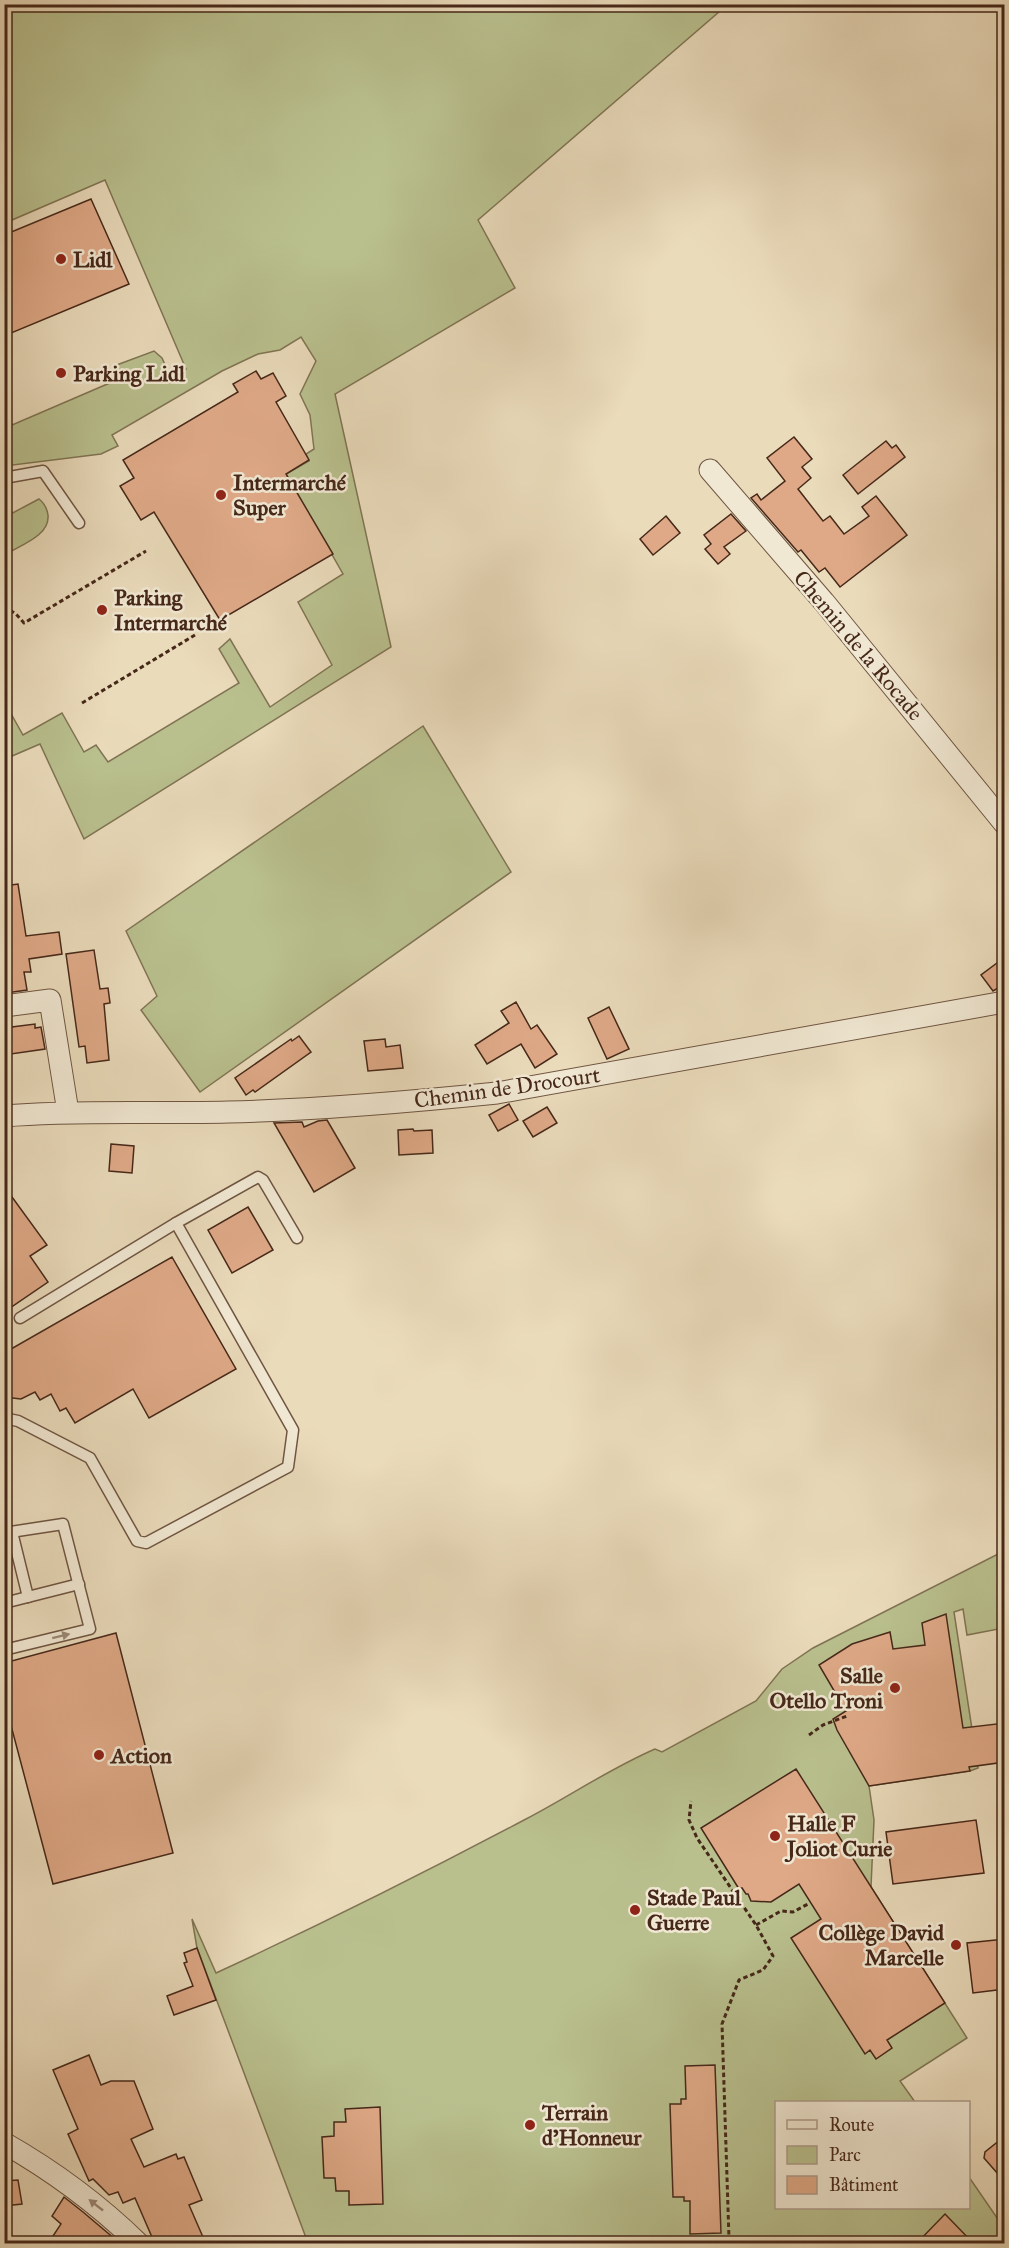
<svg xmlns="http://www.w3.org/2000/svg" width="1009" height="2248" font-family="'IM FELL Great Primer',serif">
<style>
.green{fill:#b9c08e;stroke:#807454;stroke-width:1.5}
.building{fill:#dfa987;stroke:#462819;stroke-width:1.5}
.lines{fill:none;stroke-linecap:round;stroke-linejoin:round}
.lane-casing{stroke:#6f5542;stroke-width:13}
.street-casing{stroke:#6f5542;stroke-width:23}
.path{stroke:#462819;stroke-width:3;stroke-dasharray:4.5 3;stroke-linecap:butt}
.lane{stroke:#f1e8d3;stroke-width:10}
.street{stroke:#f1e8d3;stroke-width:21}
.oneway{fill:#9c8876}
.poi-dot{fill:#8f2418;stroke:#f1e8d3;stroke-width:2}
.labels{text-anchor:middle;stroke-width:5;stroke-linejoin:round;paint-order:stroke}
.poi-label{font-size:22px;font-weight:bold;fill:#462819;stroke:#f1e8d3;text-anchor:start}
.street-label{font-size:22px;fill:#462819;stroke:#f1e8d3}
</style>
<rect width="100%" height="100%" fill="#eadbbb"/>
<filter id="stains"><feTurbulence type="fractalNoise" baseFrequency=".00333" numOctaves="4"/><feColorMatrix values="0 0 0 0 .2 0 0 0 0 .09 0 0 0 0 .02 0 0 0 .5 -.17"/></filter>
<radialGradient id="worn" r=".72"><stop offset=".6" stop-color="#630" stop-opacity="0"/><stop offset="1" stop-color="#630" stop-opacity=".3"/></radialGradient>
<g class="green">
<path d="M4,5H727L478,220L515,288L335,394L391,647L84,839L40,744L5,759V703L23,735L62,713L84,752L96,745L108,762L239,683L219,649L230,639L270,707L332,665L298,602L343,574L286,474L309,461L306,454L314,449L310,415L300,394L316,361L301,337L280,350L258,354L222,371L112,435L118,446L101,454L5,466V428L119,379L114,366L154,351L162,358L170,376L186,369L105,180L5,223Z"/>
<path d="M39,499C44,503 47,508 48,515C50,536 20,545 5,555V517Z"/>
<path d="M423,726L511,872L200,1092L141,1010L157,996L126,931Z"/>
<path d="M1004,1551V1628L967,1635L963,1609L954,1612L978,1768L970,1771L869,1786L874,1820L871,1887L967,2038L900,2081L915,2102H776V2208H968L969,2177L1004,2228V2243H308L197,1948L192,1919L216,1973C320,1925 424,1873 526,1819C570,1796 609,1769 655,1749L662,1752L756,1701L782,1669L813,1648Z"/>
</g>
<g class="building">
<path d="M91,199L129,284L4,336V235Z"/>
<path d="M256,371L261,379L273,373L286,396L276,402L309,460L286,474L333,554L220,620L154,512L141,520L120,486L134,478L123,460L238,392L233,384Z"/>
<path d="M794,437L812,459L802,467L811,478L798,489L823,521L830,516L844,534L869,516L862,507L876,496L907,535L840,587L825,568L819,572L801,550L798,552L751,498L757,494L761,500L785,481L767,458Z"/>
<path d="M886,441L892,448L896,445L905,457L858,494L843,475Z"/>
<path d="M731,514L746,531L724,547L730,554L718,564L705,549L711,544L704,535Z"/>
<path d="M666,516L680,533L653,555L640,539Z"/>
<path d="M18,884L26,936L59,932L62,954L29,959L31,972H24L27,990L6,993L4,886Z"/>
<path d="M94,950L100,989L108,988L110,1003L104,1004L109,1060L87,1063L85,1046L79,1047L66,954Z"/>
<path d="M997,963L1005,973V984L993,991L981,975Z"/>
<path d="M516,1002L531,1029L537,1025L557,1054L535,1068L521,1044L487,1064L475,1045L509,1023L501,1011Z"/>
<path d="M609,1007L629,1049L607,1059L588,1018Z"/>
<path d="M35,1024V1028L41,1027L45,1049L4,1055V1028Z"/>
<path d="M299,1036L311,1052L255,1092L253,1090L246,1095L235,1078L291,1039L292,1041Z"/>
<path d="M385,1039L386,1047L400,1045L403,1068L368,1071L364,1041Z"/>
<path d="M509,1104L518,1120L498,1131L489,1115Z"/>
<path d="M547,1107L557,1123L533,1137L523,1121Z"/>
<path d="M327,1120L355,1168L314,1192L274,1123L302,1122L304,1127L318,1121Z"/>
<path d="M413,1129L414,1131L432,1130L433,1153L399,1155L398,1130Z"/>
<path d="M111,1144L134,1146L132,1173L109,1171Z"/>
<path d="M4,1186L47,1245L30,1256L48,1282L4,1312Z"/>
<path d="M248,1207L273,1250L232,1273L208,1230Z"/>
<path d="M172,1257L236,1369L149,1418L133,1389L75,1423L66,1408L60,1411L51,1394L40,1400L35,1392L21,1399L4,1397V1353Z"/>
<path d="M946,1614L963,1728L1005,1723V1762L969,1767L970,1771L869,1786L837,1730L833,1719L846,1711L819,1665L852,1644L890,1632L893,1649L925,1645L922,1623Z"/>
<path d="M116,1633L173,1853L53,1884L4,1699V1663Z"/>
<path d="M796,1769L945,2003L887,2040L892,2048L876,2059L870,2050L865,2054L791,1938L821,1919L799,1884L771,1902L751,1901L748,1894H746L742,1888L739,1889L701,1828Z"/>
<path d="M976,1820L984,1873L893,1884L886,1832Z"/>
<path d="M1005,1939V1989L973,1993L967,1943Z"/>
<path d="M197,1948L216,2000L174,2015L167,1996L193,1986L184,1963L187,1962L184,1953Z"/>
<path d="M89,2055L101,2085L111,2081H134L153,2129L131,2139L144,2167L176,2154L178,2159L184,2157L202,2200L189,2205L206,2244H155L135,2198L123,2203L118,2192L109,2195L93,2179L89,2181L68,2134L78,2129L53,2070Z"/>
<path d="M715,2065L721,2233L690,2234V2201H684V2197H673L670,2104H681V2099H686L685,2066Z"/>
<path d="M380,2107L383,2204L349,2205V2191H336L335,2178H324L322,2137L334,2136V2122H346L345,2109Z"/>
<path d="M1005,2136V2182L984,2158L985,2152Z"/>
<path d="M18,2180L22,2204L4,2206V2181Z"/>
<path d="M64,2197L83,2212L116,2240L110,2244H58L53,2236L61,2224L52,2216Z"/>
<path d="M945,2214L974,2244H916Z"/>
</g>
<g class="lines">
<defs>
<g id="lane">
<path d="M4,478L43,471L79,523"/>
<path d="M20,1318L176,1223"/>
<path d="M4,1418L18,1421L90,1458L137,1541L146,1543L288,1467L293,1430L176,1223L258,1177L263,1180L297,1238"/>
<path d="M12,1532L28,1597"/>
<path d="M4,1533L63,1524L90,1629L4,1650"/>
<path d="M4,1603L79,1584"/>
</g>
<g id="street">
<path d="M710,470L824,602L1004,823"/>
<path d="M4,1006L50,1000L68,1112"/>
<path d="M4,1116C79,1110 154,1114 228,1112C318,1110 408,1102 497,1093L1004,1002"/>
<path d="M4,2143C55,2172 97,2203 139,2244"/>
</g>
</defs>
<use href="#lane" class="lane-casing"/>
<use href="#street" class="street-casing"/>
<g class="path">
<path d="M4,606L16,614L24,623L146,551"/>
<path d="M82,703L195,635"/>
<path d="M809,1735L823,1725L847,1716"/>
<path d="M756,1925L781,1911L793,1912L808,1904"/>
<path d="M685,2244V2240L729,2239L722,2024L739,1980L763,1970L773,1956L756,1925L697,1838L689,1820L691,1801"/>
</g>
<use href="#lane" class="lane"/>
<use href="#street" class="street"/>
</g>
<defs><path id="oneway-solid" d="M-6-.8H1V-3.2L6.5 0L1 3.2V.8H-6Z" transform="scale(1.5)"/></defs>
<g class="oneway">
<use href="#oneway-solid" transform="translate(61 1636) rotate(-14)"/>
<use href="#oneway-solid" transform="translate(96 2205) rotate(-142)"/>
</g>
<g class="poi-dot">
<circle cx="61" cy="259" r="6"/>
<circle cx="61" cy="373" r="6"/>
<circle cx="221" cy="495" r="6"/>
<circle cx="102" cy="610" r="6"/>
<circle cx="895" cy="1688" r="6"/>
<circle cx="99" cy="1755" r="6"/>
<circle cx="775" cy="1836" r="6"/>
<circle cx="635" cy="1910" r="6"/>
<circle cx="956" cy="1945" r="6"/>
<circle cx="530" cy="2125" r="6"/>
</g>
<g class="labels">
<g class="poi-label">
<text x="73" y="267">Lidl</text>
<text x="73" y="381">Parking Lidl</text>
<text x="233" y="490">Intermarché<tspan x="233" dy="25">Super</tspan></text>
<text x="114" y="605">Parking<tspan x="114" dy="25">Intermarché</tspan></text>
<text x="883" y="1683" text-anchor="end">Salle<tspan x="883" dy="25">Otello Troni</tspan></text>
<text x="111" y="1763">Action</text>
<text x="787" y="1831">Halle F<tspan x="787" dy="25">Joliot Curie</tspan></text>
<text x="647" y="1905">Stade Paul<tspan x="647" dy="25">Guerre</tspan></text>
<text x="944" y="1940" text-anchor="end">Collège David<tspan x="944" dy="25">Marcelle</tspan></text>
<text x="542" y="2120">Terrain<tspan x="542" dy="25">d'Honneur</tspan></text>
</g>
<g class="street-label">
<text transform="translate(859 645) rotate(50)" y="8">Chemin de la Rocade</text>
<text transform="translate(507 1087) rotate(-8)" y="8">Chemin de Drocourt</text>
</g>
</g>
<rect width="1009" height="2248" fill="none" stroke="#eadbbb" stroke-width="24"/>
<rect x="6" y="6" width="997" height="2236" fill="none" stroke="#462819" stroke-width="3"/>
<rect x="12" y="12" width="985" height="2224" fill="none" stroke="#462819" stroke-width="1.5"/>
<rect x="775" y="2101" width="195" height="108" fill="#f1e8d3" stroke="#ad9b89" stroke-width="1.5"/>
<rect x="787" y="2120" width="30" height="9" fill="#f1e8d3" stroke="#ad9b89" stroke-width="1.5"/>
<text x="829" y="2131" font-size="18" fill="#462819">Route</text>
<rect x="787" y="2146" width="30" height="18" fill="#b9c08e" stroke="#ad9b89" stroke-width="1.5"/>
<text x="829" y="2161" font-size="18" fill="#462819">Parc</text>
<rect x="787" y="2176" width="30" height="18" fill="#dfa987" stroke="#ad9b89" stroke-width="1.5"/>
<text x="829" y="2191" font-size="18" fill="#462819">Bâtiment</text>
<rect width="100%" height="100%" filter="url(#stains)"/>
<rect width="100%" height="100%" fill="url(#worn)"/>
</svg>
